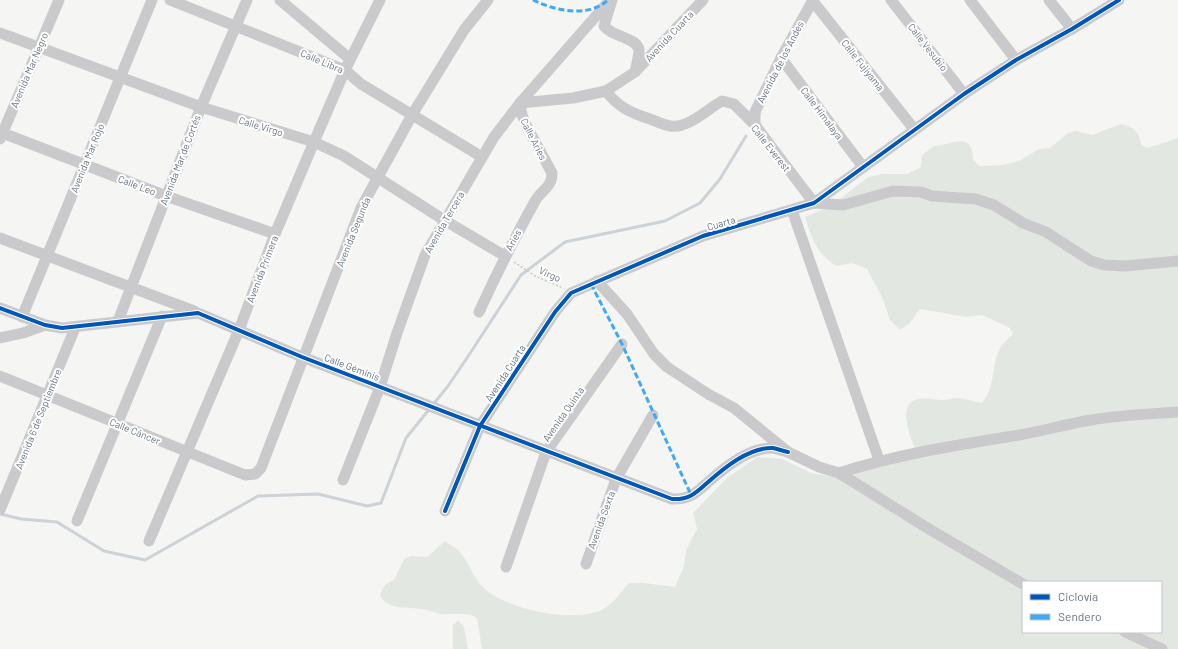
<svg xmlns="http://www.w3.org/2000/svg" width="1178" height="649" font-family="Barlow,sans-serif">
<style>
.green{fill:#e3e7e2;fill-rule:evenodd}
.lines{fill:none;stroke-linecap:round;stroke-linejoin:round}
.stream{stroke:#ccd2d6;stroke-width:3}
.path{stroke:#c8c9ca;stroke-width:1.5;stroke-dasharray:2 2;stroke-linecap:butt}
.minor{stroke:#cacacc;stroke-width:11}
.quiet{stroke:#3fa9f5;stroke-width:3;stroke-dasharray:6 3;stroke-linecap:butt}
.cycleway-casing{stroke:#fff;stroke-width:6}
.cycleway{stroke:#0057b8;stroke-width:4}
.labels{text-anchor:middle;stroke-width:4;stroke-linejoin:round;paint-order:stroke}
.street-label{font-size:10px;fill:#677382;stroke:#fff}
</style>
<rect width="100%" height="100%" fill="#f5f5f4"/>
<g class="green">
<path d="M1121,124C1133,126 1140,132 1141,145L1148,148L1178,138V649H482L477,618C465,611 454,615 441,614C435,613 429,610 423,609C407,607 391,610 380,597C382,588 385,583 394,580L404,559L411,556L427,557L445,541C449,544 454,547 458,550C469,561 473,580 486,590C509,610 582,626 608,606C616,600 622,590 629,583H644L675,587L684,566L686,550L697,529L693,513L728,477L758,457L782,459L811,473L835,477L850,483L855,471L918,457C914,445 903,422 907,409C912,393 931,400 943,400C948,400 953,398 958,398C966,399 975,402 982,403C996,386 991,367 999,350C1002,343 1008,340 1013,334L1010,328L982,315L966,317L920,309L910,323L900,330L890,320L882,297L867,269L852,263L837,266C816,254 812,238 805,217L831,206L868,177L883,174H907L921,167L922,155L934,146C950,146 973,129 973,160L979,166L1003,165L1019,161L1039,149L1050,148L1068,133L1076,131L1092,135ZM1023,582H1161V632H1023Z"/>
<path d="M458,620L464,627L468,649H453V625Z"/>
</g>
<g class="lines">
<path class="stream" d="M0,514L21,519L57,522L104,551L145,560L258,496L318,494L367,506L381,503L406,438L448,386L465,361L521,275L565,242L665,221L700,203L720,179L746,136"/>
<path class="path" d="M514,262L535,276L563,288"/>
<g class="minor">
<path d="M170,0L345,70L361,84L482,157"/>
<path d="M280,0L350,59"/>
<path d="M612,0L604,26C612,37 637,37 639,50C639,57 636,66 635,72"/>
<path d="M812,0L914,129"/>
<path d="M891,0L964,94"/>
<path d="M970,0L1016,60"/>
<path d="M1049,0L1072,29"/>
<path d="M0,33L201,107L314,142L344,156L444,220L505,256"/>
<path d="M781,58L863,167"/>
<path d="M606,91C618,107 631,113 650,119C662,123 670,129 682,125C697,121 709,108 722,101L734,104L755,125L814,203"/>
<path d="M755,125V112L781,58L813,0"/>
<path d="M0,132L166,196L275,234"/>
<path d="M0,139L59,0"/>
<path d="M814,203L843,205L893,191L921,192L932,196L976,199L994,205L1023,223L1046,232L1091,261L1104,265L1125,266L1178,261"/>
<path d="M792,210L879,460"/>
<path d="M0,238L194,311"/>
<path d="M597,281L627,314L654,354L667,367L708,394L734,408L788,452L819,467L839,473L929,529L1023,584"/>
<path d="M0,308L45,325L62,328L198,313L302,357L672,499C689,500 696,493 707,483C724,468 749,447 773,448C778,449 783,451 788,452"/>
<path d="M479,312C496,275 514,239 534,203C540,190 552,189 552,173L527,127L522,115L520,103L573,98L606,91L635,72L703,0"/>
<path d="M22,317L152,0"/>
<path d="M118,321L201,107L247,0"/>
<path d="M0,338L23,333L45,325"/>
<path d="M0,376L245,475L255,474L261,468L361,208L412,115L464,30L488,0"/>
<path d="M839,473C898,454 958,445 1019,435C1043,431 1067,424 1091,420C1120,415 1149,414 1178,412"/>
<path d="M343,480L380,387L397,333L425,255L494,137L520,103L610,0"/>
<path d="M0,510L75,328"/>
<path d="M445,511L480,426L555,312L571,293L703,236L814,203L964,94L1016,60L1072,29L1119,0"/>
<path d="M77,521L162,316"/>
<path d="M149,541L239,330L275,234L314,142L345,70L380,0"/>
<path d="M586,564L616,479L653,415"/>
<path d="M506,567L546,452L622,344"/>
<path d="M1125,632L1162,649"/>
</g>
<g class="quiet">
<path d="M533,0C556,11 588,18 608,0"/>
<path d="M591,284L622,344L692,497"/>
</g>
<defs>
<g id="cycleway">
<path d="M0,308L45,325L62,328L198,313L302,357L672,499C689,500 696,493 707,483C724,468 749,447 773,448C778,449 783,451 788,452"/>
<path d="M445,511L480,426L555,312L571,293L703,236L814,203L964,94L1016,60L1072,29L1119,0"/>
</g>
</defs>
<use href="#cycleway" class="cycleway-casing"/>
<use href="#cycleway" class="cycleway"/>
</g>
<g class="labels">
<g class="street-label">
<text transform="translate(669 36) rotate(-47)" y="4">Avenida Cuarta</text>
<text transform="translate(928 47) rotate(52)" y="4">Calle Vesubio</text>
<text transform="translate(322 61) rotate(23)" y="4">Calle Libra</text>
<text transform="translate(780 62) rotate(-63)" y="4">Avenida de los Andes</text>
<text transform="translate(863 65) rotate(52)" y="4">Calle Fujiyama</text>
<text transform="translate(29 70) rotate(-67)" y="4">Avenida Mar Negro</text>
<text transform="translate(822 113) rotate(53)" y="4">Calle Himalaya</text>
<text transform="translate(261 126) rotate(17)" y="4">Calle Virgo</text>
<text transform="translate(534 139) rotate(63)" y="4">Calle Aries</text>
<text transform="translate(771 148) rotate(52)" y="4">Calle Everest</text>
<text transform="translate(87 158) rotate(-68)" y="4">Avenida Mar Rojo</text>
<text transform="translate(180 160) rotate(-69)" y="4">Avenida Mar de Cortés</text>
<text transform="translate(137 185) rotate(21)" y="4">Calle Leo</text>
<text transform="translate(444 222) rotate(-60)" y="4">Avenida Tercera</text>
<text transform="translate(721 223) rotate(-16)" y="4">Cuarta</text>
<text transform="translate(353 232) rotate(-68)" y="4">Avenida Segunda</text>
<text transform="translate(513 240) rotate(-62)" y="4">Aries</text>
<text transform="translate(262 269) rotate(-69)" y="4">Avenida Primera</text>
<text transform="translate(550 274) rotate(24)" y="4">Virgo</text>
<text transform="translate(352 367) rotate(21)" y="4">Calle Géminis</text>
<text transform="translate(505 373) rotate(-57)" y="4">Avenida Cuarta</text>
<text transform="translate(563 414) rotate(-55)" y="4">Avenida Quinta</text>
<text transform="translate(38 419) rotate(-68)" y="4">Avenida 6 de Septiembre</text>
<text transform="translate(135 431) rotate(22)" y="4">Calle Cáncer</text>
<text transform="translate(601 520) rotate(-70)" y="4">Avenida Sexta</text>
</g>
</g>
<rect x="1022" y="581" width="140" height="52" fill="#ffffff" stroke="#c2c7cd"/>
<rect x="1030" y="594" width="20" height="6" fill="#0057b8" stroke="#c2c7cd"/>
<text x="1058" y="601" font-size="12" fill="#677382">Ciclovía</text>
<rect x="1030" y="614" width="20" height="6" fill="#3fa9f5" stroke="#c2c7cd"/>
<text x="1058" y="621" font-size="12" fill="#677382">Sendero</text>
</svg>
